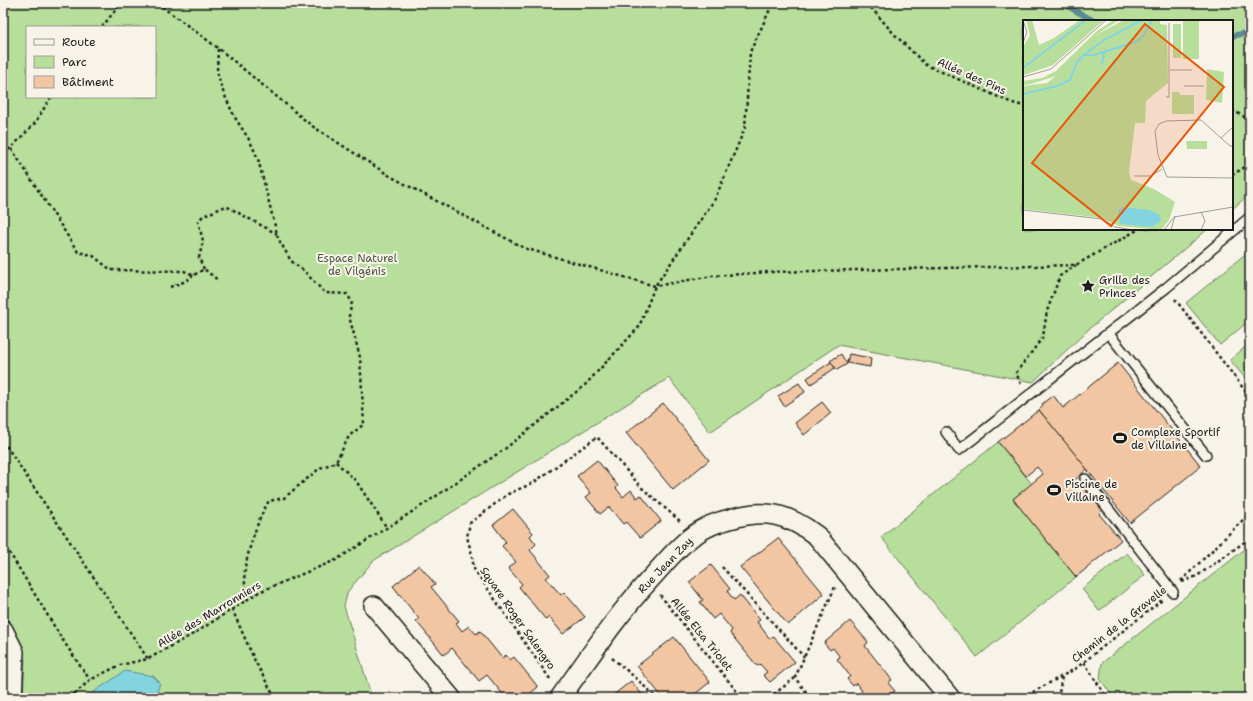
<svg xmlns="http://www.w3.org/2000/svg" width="1253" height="701" font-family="'Shantell Sans',sans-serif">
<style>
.green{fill:#b7df9b;stroke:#6a7e5c;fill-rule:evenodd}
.water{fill:#84d4e0;stroke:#5a8a92}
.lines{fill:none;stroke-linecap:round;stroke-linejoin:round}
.stream{stroke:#5a8a92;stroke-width:6}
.building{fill:#f2c6a2;stroke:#1c1c1c}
.lane-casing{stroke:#1c1c1c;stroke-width:12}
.street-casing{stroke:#1c1c1c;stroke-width:22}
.path{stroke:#1c1c1c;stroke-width:2.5;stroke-dasharray:3 3;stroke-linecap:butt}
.lane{stroke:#f7f3e8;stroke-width:9}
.street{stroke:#f7f3e8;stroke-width:19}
.labels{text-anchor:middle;stroke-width:4;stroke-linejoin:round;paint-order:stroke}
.street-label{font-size:11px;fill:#1c1c1c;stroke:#f7f3e8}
.park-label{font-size:11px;fill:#4a5642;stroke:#f7f3e8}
.poi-label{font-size:11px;fill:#1c1c1c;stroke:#f7f3e8;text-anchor:start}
.inset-river{fill:none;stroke:#84d4e0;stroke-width:2}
.inset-road{fill:none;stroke:#9f9d96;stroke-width:1}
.view{fill:#e8590c;fill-opacity:0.15;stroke:#e8590c;stroke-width:2}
.inset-edge{fill:none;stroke:#1c1c1c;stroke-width:2}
</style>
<rect width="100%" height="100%" fill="#f7f3e8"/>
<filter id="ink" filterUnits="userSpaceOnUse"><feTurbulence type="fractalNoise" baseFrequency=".025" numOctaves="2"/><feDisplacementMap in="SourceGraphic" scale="8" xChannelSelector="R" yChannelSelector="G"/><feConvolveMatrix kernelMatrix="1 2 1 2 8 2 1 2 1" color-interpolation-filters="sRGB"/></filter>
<g filter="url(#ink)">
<g class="green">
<path d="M3,3H1250V194L1232,209V21H1024V229H1208L1089,329L1033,382L838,345L710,432L669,378L373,561L348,591L344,606L372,698H23L25,660L3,612ZM27,27H155V97H27Z"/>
<path d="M1250,250V320L1220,345L1186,303Z"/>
<path d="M1250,343V384L1230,360Z"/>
<path d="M998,442L1032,484L1013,499L1076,577L977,657L881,537Z"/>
<path d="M1250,545V698H1114L1100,679L1102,663Z"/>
<path d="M1127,553L1145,575L1099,611L1082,589Z"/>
</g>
<path class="water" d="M125,671L153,676L160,683L155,698H85Z"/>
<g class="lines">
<g class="stream">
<path d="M1062,3L1094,21"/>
<path d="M1232,36L1250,32"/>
</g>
</g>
<g class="building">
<path d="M841,354L847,364L837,370L830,361Z"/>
<path d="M849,354L871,358L870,367L847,363Z"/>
<path d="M831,362L835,368L811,384L807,378Z"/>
<path d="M1118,363L1201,466L1130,523L1039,410L1043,406L1042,404L1053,395L1063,408Z"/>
<path d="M799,383L805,392L784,406L778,396Z"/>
<path d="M822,402L831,413L804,435L795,423Z"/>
<path d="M663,403L709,460L673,490L626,433Z"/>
<path d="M1039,410L1087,469L1073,482L1076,485L1079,482L1091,498L1093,496L1104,509L1099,514L1121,540L1076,577L1013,499L1043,474L1037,467L1026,476L998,442Z"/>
<path d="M597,460L618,486L616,488L623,497L631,490L637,498L641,495L661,521L640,538L626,522L623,524L609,507L600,514L586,497L591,493L577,476Z"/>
<path d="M513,509L533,533L530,536L536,544L530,550L550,575L546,578L561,595L564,592L585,617L563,634L549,617L546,620L519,587L522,584L508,568L516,562L502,546L506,542L493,525Z"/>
<path d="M778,538L824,594L788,625L740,567Z"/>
<path d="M419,565L435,584L431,587L459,621L456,623L462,631L469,626L476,634L480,631L502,658L506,655L510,660L514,657L538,687L525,698H506L487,675L479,681L452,648L444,655L416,621L419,619L393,586Z"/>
<path d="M711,565L730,589L727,591L734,600L740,595L760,620L757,622L770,639L773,636L795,662L770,682L763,675L767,672L760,664L757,666L730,633L732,630L719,614L713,619L700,602L703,600L689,582Z"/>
<path d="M850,621L868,642L865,646L892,680L888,683L895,691L891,694L894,698H863L859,694L862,691L856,683L853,686L847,679L850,676L837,659L840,657L833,648L830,650L824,643Z"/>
<path d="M674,637L710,682L690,698H663L637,666Z"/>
<path d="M631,681L645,698H612L611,697Z"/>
</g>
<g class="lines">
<defs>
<g id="lane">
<path d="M1109,334L1206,455"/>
<path d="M946,432L959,450L1166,288L1250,217"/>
<path d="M1085,479L1173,592"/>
</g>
<g id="street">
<path d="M374,606L451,698"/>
<path d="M3,630L14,652L12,698"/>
<path d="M560,698C590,656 617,615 652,577C665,563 678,546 694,535C705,527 717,522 730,519C765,508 788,514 817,536L950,698"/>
</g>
</defs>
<use href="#lane" class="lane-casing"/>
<use href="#street" class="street-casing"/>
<g class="path">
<path d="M157,3L218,48L312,126L390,176L524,248L655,286L712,276L769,272L1076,265L1139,229"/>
<path d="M867,3L894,34L926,65L1012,103L1024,106"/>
<path d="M102,27L121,3"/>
<path d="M218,49L217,71L222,89L234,116L250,141L258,159L278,238L291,261L303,270L325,293L347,294L352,302L349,316L360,357L364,424L349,436L336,462L320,468L284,498L269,501C259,515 247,553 245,570C243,579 246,589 249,598"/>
<path d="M51,97L35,123L11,148L78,252L92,255L111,270L184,271L194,275L204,269L219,281"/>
<path d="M1232,110L1250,120"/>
<path d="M3,153L11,148"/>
<path d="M1232,175L1250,164"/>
<path d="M204,269L199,258L203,241L198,221L203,216L226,206L277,234"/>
<path d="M170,287L186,281L193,275"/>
<path d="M1175,299L1250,397"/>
<path d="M1021,384L1016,373L1043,337L1047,311L1060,276L1076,265"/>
<path d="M3,441L148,659"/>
<path d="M336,462L356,481L387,528"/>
<path d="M3,542L62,639L90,680"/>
<path d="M722,567L804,657"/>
<path d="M1181,581L1250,513"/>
<path d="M1182,582L1197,576L1250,538"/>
<path d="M660,595L742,698"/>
<path d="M232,609L255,661L275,698"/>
<path d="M612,658L637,679L656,698"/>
<path d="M1084,662L1107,698"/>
<path d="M795,678L835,587"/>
<path d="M550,679L474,569L471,551L467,537L470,523L508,494L533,483L597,437L642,488L681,522"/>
<path d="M70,698L90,680L120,665L148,659L195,633L259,592L336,560L426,503L506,448L585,385L639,327L655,286L715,199L745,128L750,52L773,3"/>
<path d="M769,698L795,678L811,698"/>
<path d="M804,698L805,692"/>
<path d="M1022,698L1075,669L1162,600"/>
<path d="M1058,698L1062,677"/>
</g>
<use href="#lane" class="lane"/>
<use href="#street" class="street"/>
</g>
</g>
<defs>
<symbol id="sight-bare" viewBox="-9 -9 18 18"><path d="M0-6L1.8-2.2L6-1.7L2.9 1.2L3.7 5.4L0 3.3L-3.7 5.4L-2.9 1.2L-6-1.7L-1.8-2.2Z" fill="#1c1c1c" stroke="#f7f3e8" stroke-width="2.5" paint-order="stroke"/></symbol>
<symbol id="stadium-bare" viewBox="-9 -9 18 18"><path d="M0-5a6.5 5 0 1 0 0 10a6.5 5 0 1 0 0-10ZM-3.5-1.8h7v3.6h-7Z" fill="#1c1c1c" stroke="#f7f3e8" stroke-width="2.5" paint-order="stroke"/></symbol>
</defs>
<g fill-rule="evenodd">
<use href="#sight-bare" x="1078" y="276" width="20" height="20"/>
<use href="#stadium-bare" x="1110" y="428" width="20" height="20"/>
<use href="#stadium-bare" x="1044" y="480" width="20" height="20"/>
</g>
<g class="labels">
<g class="street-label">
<text transform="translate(972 76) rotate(24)" y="4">Allée des Pins</text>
<text transform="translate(665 565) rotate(-46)" y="4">Rue Jean Zay</text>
<text transform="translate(209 614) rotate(-31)" y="4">Allée des Marronniers</text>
<text transform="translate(518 618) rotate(55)" y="4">Square Roger Salengro</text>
<text transform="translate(1119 624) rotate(-38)" y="4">Chemin de la Gravelle</text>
<text transform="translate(702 634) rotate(51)" y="4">Allée Elsa Triolet</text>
</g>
<g class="park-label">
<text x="357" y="262">Espace Naturel<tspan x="357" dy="13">de Vilgénis</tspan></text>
</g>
<g class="poi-label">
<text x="1099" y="284">Grille des<tspan x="1099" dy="13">Princes</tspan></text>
<text x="1131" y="436">Complexe Sportif<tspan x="1131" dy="13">de Villaine</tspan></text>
<text x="1065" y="488">Piscine de<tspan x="1065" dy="13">Villaine</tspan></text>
</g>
</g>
<g transform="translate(1023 20)">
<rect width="210" height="210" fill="#f7f3e8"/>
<path d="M3,0H9L16,25L31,18L57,0H81L30,45L1,55L0,27L7,15ZM91,0H96L71,16L101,0H137V4L144,5L145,63L123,81L122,103H112L106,152L108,160L131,169L152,182L146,200L138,210L96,206L79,198L0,189V66L24,63L33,56L8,64L0,65V61L19,58L33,51L74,11ZM160,0H176V39H160ZM150,4H158V38H150ZM184,49L201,52L199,83L183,80ZM149,72H156L157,75H171V94H149ZM163,121H184V129H164Z" fill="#b7df9b"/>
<path d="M100,187L126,190L136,194L138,201L129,207L97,204L95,190Z" fill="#84d4e0"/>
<path class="inset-river" d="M62,34L81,20L119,0M79,45L81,32M0,48L63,0M0,74L34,66L47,60L54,42L61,35H71L115,21L121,15L129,0"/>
<path class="inset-road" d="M0,23L4,12L0,0M147,50H169M0,57L28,49L83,0M161,66H181M143,77H146V3M198,118L210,107M210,126H207L178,100L143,101L136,104L132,111L135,135L144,157L210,158M111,156H128L139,149M0,190L79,199L92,207L111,210M141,210L151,197L210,187M148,210L152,196M178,210L182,201L178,192"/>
<path class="view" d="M122,4L201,67L88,206L9,143Z"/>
<rect width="210" height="210" class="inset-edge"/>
</g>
<rect width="1253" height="701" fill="none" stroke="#f7f3e8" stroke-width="16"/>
<rect x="8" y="8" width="1237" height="685" fill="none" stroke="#1c1c1c" stroke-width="1.5" filter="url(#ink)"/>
<rect x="26" y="26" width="130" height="72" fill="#f7f3e8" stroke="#9f9d96"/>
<rect x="34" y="39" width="20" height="6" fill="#f7f3e8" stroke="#9f9d96"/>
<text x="62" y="46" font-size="12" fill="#1c1c1c">Route</text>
<rect x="34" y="56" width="20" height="12" fill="#b7df9b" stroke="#9f9d96"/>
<text x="62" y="66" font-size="12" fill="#1c1c1c">Parc</text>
<rect x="34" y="76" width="20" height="12" fill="#f2c6a2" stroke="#9f9d96"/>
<text x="62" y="86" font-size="12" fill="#1c1c1c">Bâtiment</text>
</svg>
